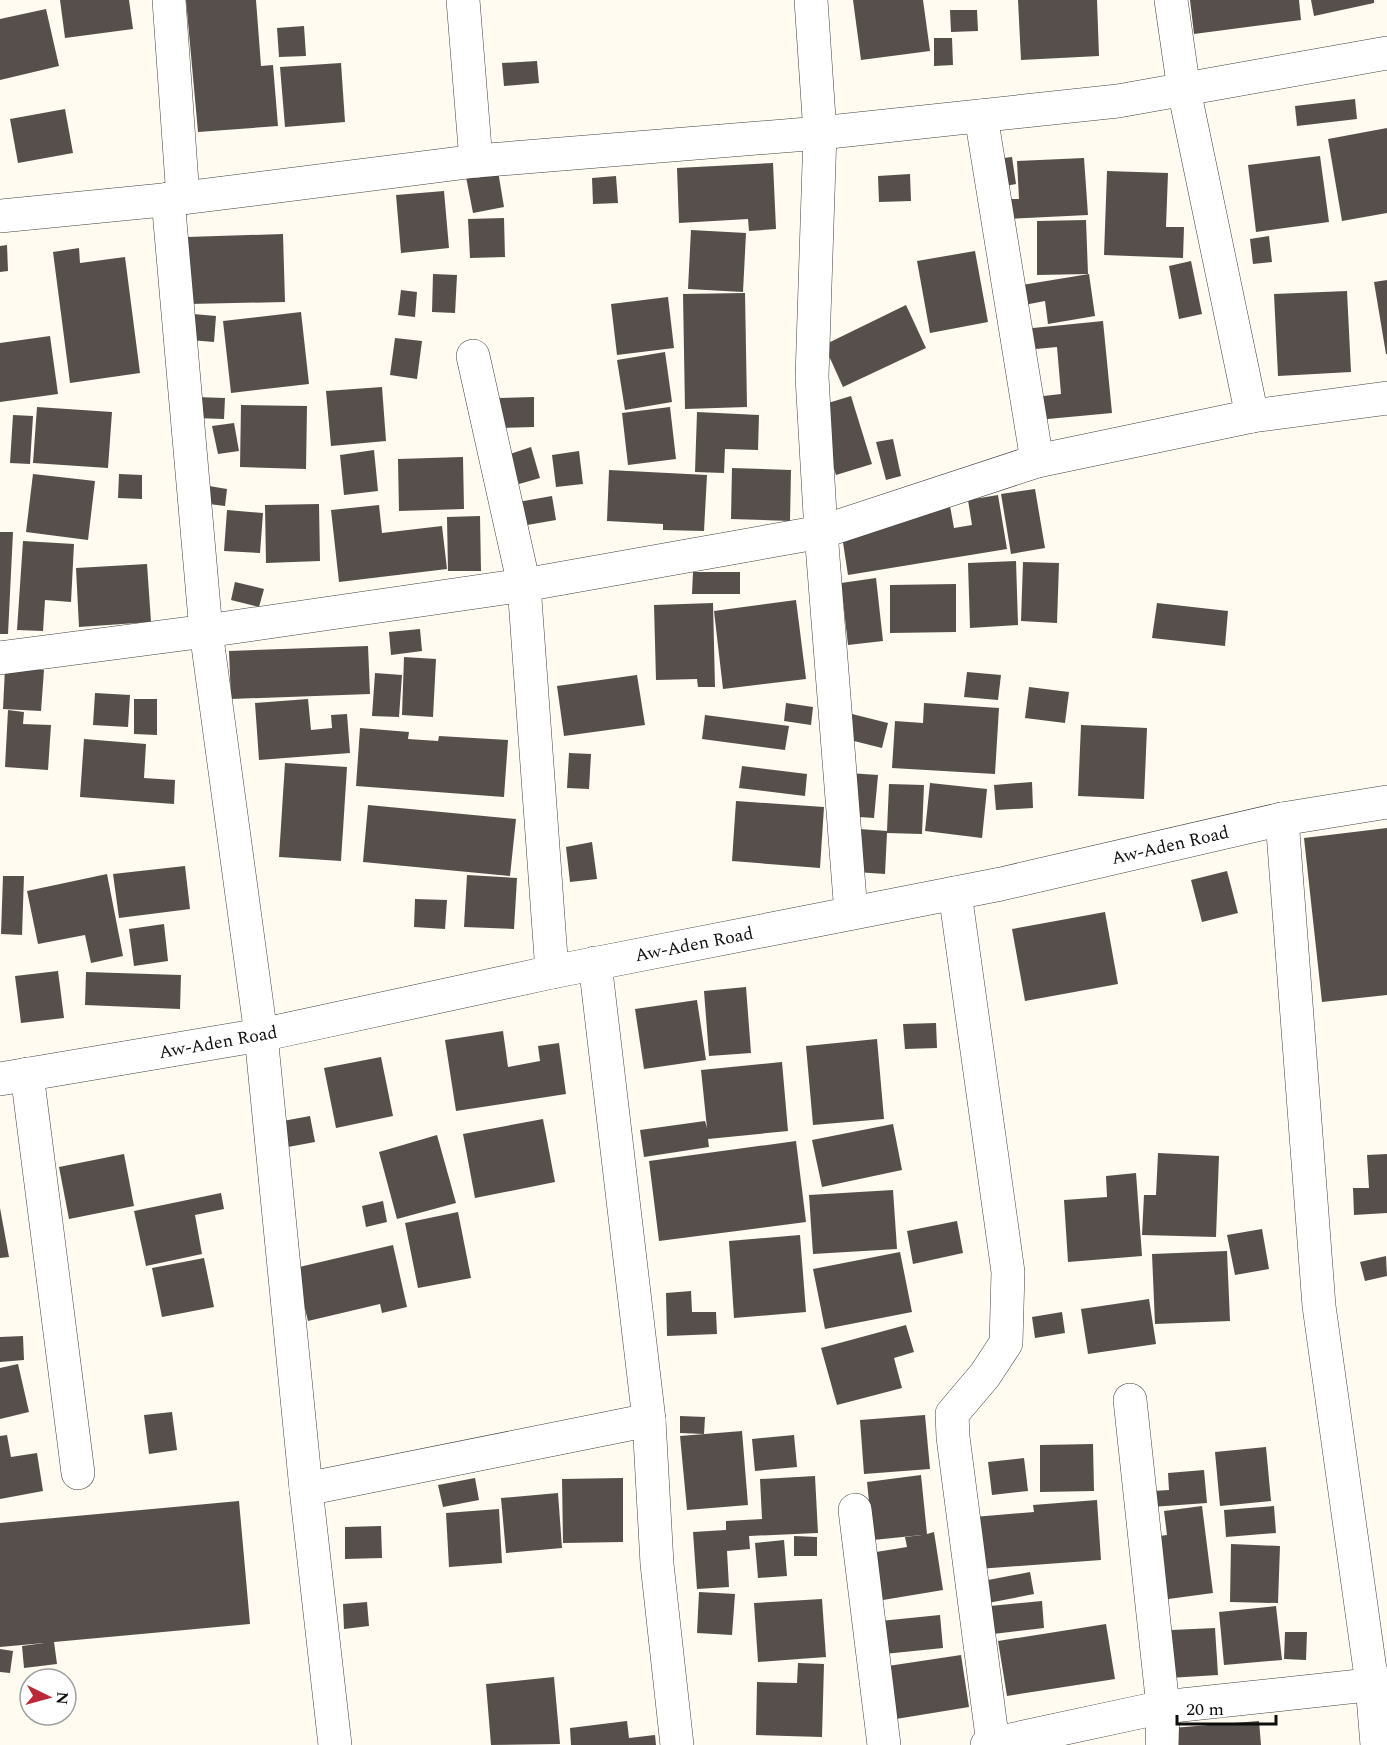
<svg xmlns="http://www.w3.org/2000/svg" width="1387" height="1745" font-family="Spectral,serif">
<style>
.building{fill:#574f4b}
.lines{fill:none;stroke-linecap:round;stroke-linejoin:round}
.minor-casing{stroke:#414141;stroke-width:34}
.minor{stroke:#fff;stroke-width:33}
.labels{text-anchor:middle;stroke-width:6;stroke-linejoin:round;paint-order:stroke}
.street-label{font-size:18px;fill:#0e0e0e;stroke:#fff}
</style>
<rect width="100%" height="100%" fill="#fffbf0"/>
<g class="building">
<path d="M60,0H129L133,29L65,38Z"/>
<path d="M186,0H256L261,66L273,65L278,126L198,132Z"/>
<path d="M853,0H923L930,51L861,60Z"/>
<path d="M1018,0H1097L1099,56L1021,60Z"/>
<path d="M1190,0H1299L1301,20L1194,34Z"/>
<path d="M1311,0H1374V3L1314,16Z"/>
<path d="M46,9L59,66L0,80V19Z"/>
<path d="M950,10H977L978,31L951,32Z"/>
<path d="M304,26L306,56L279,57L277,28Z"/>
<path d="M934,38H952L953,65L934,66Z"/>
<path d="M537,61L539,83L504,86L502,63Z"/>
<path d="M341,63L345,122L285,127L280,67Z"/>
<path d="M1355,99L1357,119L1297,126L1295,106Z"/>
<path d="M65,109L73,153L18,163L10,119Z"/>
<path d="M1387,128V213L1342,221L1328,139Z"/>
<path d="M1320,156L1329,222L1256,232L1248,165Z"/>
<path d="M1012,157L1016,184L1000,187L995,159Z"/>
<path d="M1084,158L1088,215L1008,219L1007,199H1019L1017,161Z"/>
<path d="M773,163L776,229L749,231L748,219L679,223L677,168Z"/>
<path d="M498,171L504,207L473,213L466,177Z"/>
<path d="M1107,171L1168,173L1166,227H1184L1183,258L1104,255Z"/>
<path d="M910,174L911,201L879,202L878,176Z"/>
<path d="M616,176L618,203L593,204L592,178Z"/>
<path d="M444,191L449,248L401,253L396,195Z"/>
<path d="M504,218L505,257L470,258L468,219Z"/>
<path d="M1086,220L1088,274L1037,275V221Z"/>
<path d="M691,230L746,233L743,292L688,289Z"/>
<path d="M283,234L285,302L189,304L187,237Z"/>
<path d="M1269,236L1272,262L1253,264L1250,239Z"/>
<path d="M7,245L8,271L0,272V246Z"/>
<path d="M79,248L80,263L125,257L140,373L70,383L53,252Z"/>
<path d="M975,251L988,322L930,333L917,261Z"/>
<path d="M1191,261L1202,314L1179,319L1169,266Z"/>
<path d="M433,274L457,275L455,313L432,312Z"/>
<path d="M1089,274L1095,316L1048,324L1045,301L1019,306L1016,286Z"/>
<path d="M1387,280V354H1386L1374,282Z"/>
<path d="M401,290L417,292L415,317L398,315Z"/>
<path d="M1347,291L1351,372L1278,376L1274,294Z"/>
<path d="M745,293L747,407L685,409L683,294Z"/>
<path d="M668,297L674,348L617,355L611,304Z"/>
<path d="M906,305L926,348L843,387L824,345Z"/>
<path d="M301,312L309,384L231,393L223,321Z"/>
<path d="M193,314L216,316L214,342L190,340Z"/>
<path d="M1103,321L1112,413L1037,420L1035,397L1061,394L1057,347L1025,350L1023,329Z"/>
<path d="M50,336L58,394L0,402V343Z"/>
<path d="M395,338L422,341L417,379L390,375Z"/>
<path d="M665,352L672,402L625,410L617,360Z"/>
<path d="M382,387L386,441L331,446L326,391Z"/>
<path d="M851,396L872,464L836,475L815,407Z"/>
<path d="M195,397L225,398L224,419L194,418Z"/>
<path d="M534,397V427L499,428L497,398Z"/>
<path d="M241,405L307,406L306,469L240,467Z"/>
<path d="M37,407L112,412L108,468L33,463Z"/>
<path d="M670,407L676,459L628,465L622,413Z"/>
<path d="M697,412L759,415L758,450L725,449L724,473L695,472Z"/>
<path d="M13,415L33,416L30,464L10,463Z"/>
<path d="M234,423L239,451L218,454L212,426Z"/>
<path d="M893,439L901,476L886,480L876,442Z"/>
<path d="M531,447L540,478L519,484L510,454Z"/>
<path d="M374,450L378,491L344,495L340,455Z"/>
<path d="M579,451L583,484L556,487L552,455Z"/>
<path d="M463,457L464,509L399,511L398,459Z"/>
<path d="M732,468L791,470L790,521L731,519Z"/>
<path d="M609,470L707,475L704,531L663,530V524L607,521Z"/>
<path d="M33,474L95,481L88,540L26,532Z"/>
<path d="M119,474L142,475V499L118,498Z"/>
<path d="M203,485L227,489L225,506L201,503Z"/>
<path d="M1035,489L1045,548L1011,554L1001,494Z"/>
<path d="M998,495L1007,549L848,575L840,523L950,506L954,528L972,525L968,500Z"/>
<path d="M552,496L556,520L510,528L506,504Z"/>
<path d="M319,504L320,561L266,563L265,505Z"/>
<path d="M379,505L382,533L442,526L447,569L339,582L331,510Z"/>
<path d="M227,510L263,513L260,553L224,551Z"/>
<path d="M480,516L481,571H448L447,517Z"/>
<path d="M0,532H13L8,634H0Z"/>
<path d="M23,541L74,544L71,602L45,600L43,631L17,630Z"/>
<path d="M1016,561L1018,625L970,628L968,563Z"/>
<path d="M1023,562L1059,563L1057,623L1021,621Z"/>
<path d="M147,564L151,622L79,627L76,568Z"/>
<path d="M693,572H740V594H692Z"/>
<path d="M876,578L883,641L848,645L841,583Z"/>
<path d="M235,582L264,589L259,607L231,600Z"/>
<path d="M956,584V632L890,633V585Z"/>
<path d="M796,600L806,679L723,689L714,611Z"/>
<path d="M713,603L715,687H698L697,679L656,680L654,605Z"/>
<path d="M1157,603L1228,611L1225,646L1152,638Z"/>
<path d="M420,629L422,651L391,655L389,632Z"/>
<path d="M368,646L370,694L231,699L229,651Z"/>
<path d="M404,657L436,659L433,717L402,715Z"/>
<path d="M5,668L44,670L41,711L3,709Z"/>
<path d="M967,672L1001,675L998,700L964,697Z"/>
<path d="M375,673L402,675L399,717L372,716Z"/>
<path d="M637,675L645,725L564,736L557,686Z"/>
<path d="M1029,687L1069,692L1065,723L1025,718Z"/>
<path d="M95,693L130,695L128,727L93,725Z"/>
<path d="M134,699H157V735L134,734Z"/>
<path d="M308,699L311,730L332,728L331,715L347,714L350,753L259,760L255,703Z"/>
<path d="M786,703L813,707L811,725L784,721Z"/>
<path d="M924,703L999,708L995,774L892,768L895,721L923,723Z"/>
<path d="M8,710L24,712L23,724L51,725L48,770L5,767Z"/>
<path d="M852,714L888,723L882,748L846,739Z"/>
<path d="M705,715L789,726L785,750L702,739Z"/>
<path d="M1081,725L1147,728L1144,799L1078,796Z"/>
<path d="M360,728L409,732L408,739L438,741L439,736L508,740L504,797L356,786Z"/>
<path d="M84,739L146,744L144,778L175,780L174,804L80,797Z"/>
<path d="M569,753L591,754L589,789L567,788Z"/>
<path d="M285,763L347,767L341,861L279,857Z"/>
<path d="M742,766L807,774L805,796L739,788Z"/>
<path d="M849,773L878,775L874,818L845,816Z"/>
<path d="M1032,782L1033,808L996,810L994,785Z"/>
<path d="M930,783L987,789L982,838L925,831Z"/>
<path d="M889,784L924,785L922,834L887,833L885,874L842,871L845,828L887,831Z"/>
<path d="M736,801L824,807L820,868L732,861Z"/>
<path d="M368,805L516,819L510,876L363,862Z"/>
<path d="M1387,828V995L1322,1002L1304,838Z"/>
<path d="M592,842L597,879L570,882L566,847Z"/>
<path d="M185,866L190,909L119,918L113,874Z"/>
<path d="M1227,871L1238,913L1202,922L1191,880Z"/>
<path d="M107,874L123,956L91,963L85,935L38,944L27,891Z"/>
<path d="M467,875L517,878L514,929L464,927Z"/>
<path d="M3,876H24L22,935L1,934Z"/>
<path d="M415,899L447,900L445,929L414,927Z"/>
<path d="M1105,912L1118,984L1025,1001L1012,929Z"/>
<path d="M164,924L168,961L134,966L129,929Z"/>
<path d="M58,971L64,1018L21,1023L15,976Z"/>
<path d="M86,972L181,975L180,1009L85,1005Z"/>
<path d="M746,987L751,1053L709,1056L704,991Z"/>
<path d="M697,1000L706,1060L644,1069L635,1009Z"/>
<path d="M936,1023L937,1048L905,1049L903,1024Z"/>
<path d="M503,1031L508,1067L540,1061L538,1046L559,1043L566,1094L456,1111L445,1040Z"/>
<path d="M877,1039L884,1119L813,1125L806,1046Z"/>
<path d="M381,1057L393,1116L336,1128L324,1068Z"/>
<path d="M782,1062L788,1131L708,1139L709,1147L644,1157L640,1130L705,1121L707,1128L701,1070Z"/>
<path d="M310,1116L315,1142L288,1147L283,1121Z"/>
<path d="M543,1119L555,1182L475,1198L463,1134Z"/>
<path d="M893,1124L902,1170L822,1187L812,1140Z"/>
<path d="M437,1135L456,1203L397,1219L379,1152Z"/>
<path d="M796,1141L806,1222L659,1241L649,1161Z"/>
<path d="M1158,1153L1219,1156L1216,1237L1142,1235L1144,1195H1156Z"/>
<path d="M124,1154L134,1206L69,1219L59,1167Z"/>
<path d="M1387,1154V1213L1354,1215L1353,1188H1369L1367,1155Z"/>
<path d="M1136,1173L1142,1256L1068,1262L1064,1200L1107,1197L1106,1176Z"/>
<path d="M893,1190L897,1249L813,1254L809,1195Z"/>
<path d="M221,1193L224,1209L195,1215L202,1254L146,1266L134,1211Z"/>
<path d="M383,1201L387,1222L366,1227L362,1206Z"/>
<path d="M0,1208L9,1257L0,1258Z"/>
<path d="M458,1212L471,1278L418,1288L405,1223Z"/>
<path d="M957,1221L963,1253L913,1264L907,1231Z"/>
<path d="M1262,1229L1269,1269L1235,1275L1227,1235Z"/>
<path d="M800,1235L806,1312L734,1318L729,1241Z"/>
<path d="M393,1245L407,1307L382,1313L380,1304L308,1321L295,1268Z"/>
<path d="M1227,1251L1230,1321L1155,1324L1152,1254Z"/>
<path d="M900,1252L912,1312L825,1329L813,1269Z"/>
<path d="M1386,1256L1387,1276L1365,1281L1360,1262Z"/>
<path d="M204,1258L214,1307L162,1317L152,1268Z"/>
<path d="M691,1291L692,1312H716L717,1334L667,1336L666,1293Z"/>
<path d="M1149,1299L1156,1344L1088,1354L1081,1309Z"/>
<path d="M1062,1312L1065,1333L1035,1338L1032,1317Z"/>
<path d="M906,1325L914,1352L894,1358L902,1388L837,1405L821,1348Z"/>
<path d="M23,1336L24,1360L0,1362V1337Z"/>
<path d="M18,1364L29,1412L0,1419V1368Z"/>
<path d="M172,1412L177,1450L149,1454L144,1415Z"/>
<path d="M925,1415L930,1469L864,1474L860,1420Z"/>
<path d="M680,1416L705,1417L704,1434L680,1433Z"/>
<path d="M742,1431L748,1505L687,1510L680,1436Z"/>
<path d="M7,1435L11,1457L37,1453L43,1491L0,1499V1436Z"/>
<path d="M794,1435L797,1467L755,1471L752,1439Z"/>
<path d="M1093,1444L1094,1491L1040,1492V1445Z"/>
<path d="M1266,1447L1271,1501L1220,1506L1215,1452Z"/>
<path d="M1024,1458L1028,1491L992,1495L988,1462Z"/>
<path d="M1204,1470L1207,1503L1138,1508L1136,1492L1169,1490L1168,1473Z"/>
<path d="M921,1475L927,1534L934,1532L943,1590L877,1601L870,1553L907,1547L905,1537L922,1535L873,1540L867,1482Z"/>
<path d="M815,1476L818,1533L749,1536L750,1549L727,1551L729,1587L697,1589L693,1532L726,1530V1521L762,1519L760,1479Z"/>
<path d="M475,1478L479,1500L443,1507L438,1485Z"/>
<path d="M623,1478V1542L563,1543L562,1479Z"/>
<path d="M558,1493L562,1548L506,1553L501,1498Z"/>
<path d="M1097,1500L1101,1560L978,1569L974,1517L1034,1512L1033,1505Z"/>
<path d="M239,1501L250,1624L54,1642L57,1664L24,1668L22,1646L44,1643L0,1647V1523Z"/>
<path d="M1202,1506L1213,1593L1146,1602L1138,1539L1167,1535L1164,1511Z"/>
<path d="M1274,1506L1276,1533L1226,1537L1224,1510Z"/>
<path d="M499,1509L502,1563L449,1567L446,1513Z"/>
<path d="M381,1526L382,1558L345,1559V1527Z"/>
<path d="M794,1536L817,1537V1556H794Z"/>
<path d="M784,1540L787,1576L758,1578L755,1543Z"/>
<path d="M1231,1544L1280,1546L1278,1603L1230,1602Z"/>
<path d="M1030,1572L1034,1594L988,1603L983,1581Z"/>
<path d="M699,1592L735,1594L732,1635L697,1633Z"/>
<path d="M822,1599L826,1657L758,1662L754,1603Z"/>
<path d="M1042,1601L1044,1628L993,1634L990,1606Z"/>
<path d="M367,1602L369,1626L344,1629L343,1604Z"/>
<path d="M1276,1606L1282,1660L1224,1665L1219,1612Z"/>
<path d="M940,1615L943,1648L884,1654L880,1621Z"/>
<path d="M1106,1624L1115,1679L1007,1696L998,1641Z"/>
<path d="M1215,1628L1218,1675L1152,1679L1150,1631Z"/>
<path d="M1285,1632H1307L1306,1660L1284,1659Z"/>
<path d="M0,1649L13,1651L10,1673L0,1672Z"/>
<path d="M961,1655L969,1707L896,1719L888,1666Z"/>
<path d="M798,1663L824,1664L822,1737L756,1735L757,1682L797,1683Z"/>
<path d="M554,1677L560,1744L491,1745L486,1684Z"/>
<path d="M627,1721L629,1738L655,1735L656,1745H571L570,1728Z"/>
<path d="M1259,1721L1261,1745H1173L1172,1728Z"/>
</g>
<g class="lines">
<defs>
<g id="minor">
<path d="M169,0L183,198"/>
<path d="M463,0L476,161"/>
<path d="M811,0L820,133L812,377L821,532L851,913"/>
<path d="M1171,0L1184,90L1252,416"/>
<path d="M981,116L1037,461"/>
<path d="M168,199L206,631L261,1035L306,1489L335,1745"/>
<path d="M0,216L183,198L476,161L820,133L1118,101L1387,53"/>
<path d="M473,356L524,585L552,972"/>
<path d="M0,658L206,631L524,585L821,532L1037,461L1252,416L1387,398"/>
<path d="M1282,819L1319,1306L1372,1684L1377,1745"/>
<path d="M955,893L1008,1272L1006,1343L985,1375L952,1414L953,1437L993,1744"/>
<path d="M595,963L649,1420L657,1564L677,1745"/>
<path d="M27,1074L78,1473"/>
<path d="M0,1079L261,1035L552,972L1001,884L1282,819L1387,802"/>
<path d="M1130,1400L1163,1707L1162,1745"/>
<path d="M306,1489L649,1420"/>
<path d="M855,1510L884,1745"/>
<path d="M987,1745L1163,1707L1387,1683"/>
</g>
</defs>
<use href="#minor" class="minor-casing"/>
<use href="#minor" class="minor"/>
</g>
<g class="labels">
<g class="street-label">
<text transform="translate(1170 845) rotate(-13)" y="6">Aw-Aden Road</text>
<text transform="translate(694 944) rotate(-11)" y="6">Aw-Aden Road</text>
<text transform="translate(218 1042) rotate(-10)" y="6">Aw-Aden Road</text>
</g>
</g>
<g transform="translate(48 1697) rotate(95)"><circle r="28" fill="#ffffff" stroke="#9f9f9f" stroke-width="1.5"/>
<path d="M0-4.5L10 22L0 15L-10 22Z" fill="#bc2835"/>
<text y="-9" font-size="16" font-weight="bold" text-anchor="middle" fill="#0e0e0e">N</text>
</g>
<path d="M1177 1715v9h99v-9" fill="none" stroke="#0e0e0e" stroke-width="3"/>
<text x="1186" y="1715" font-size="18" fill="#0e0e0e" stroke="#ffffff" stroke-width="4.5" paint-order="stroke">20 m</text>
</svg>
